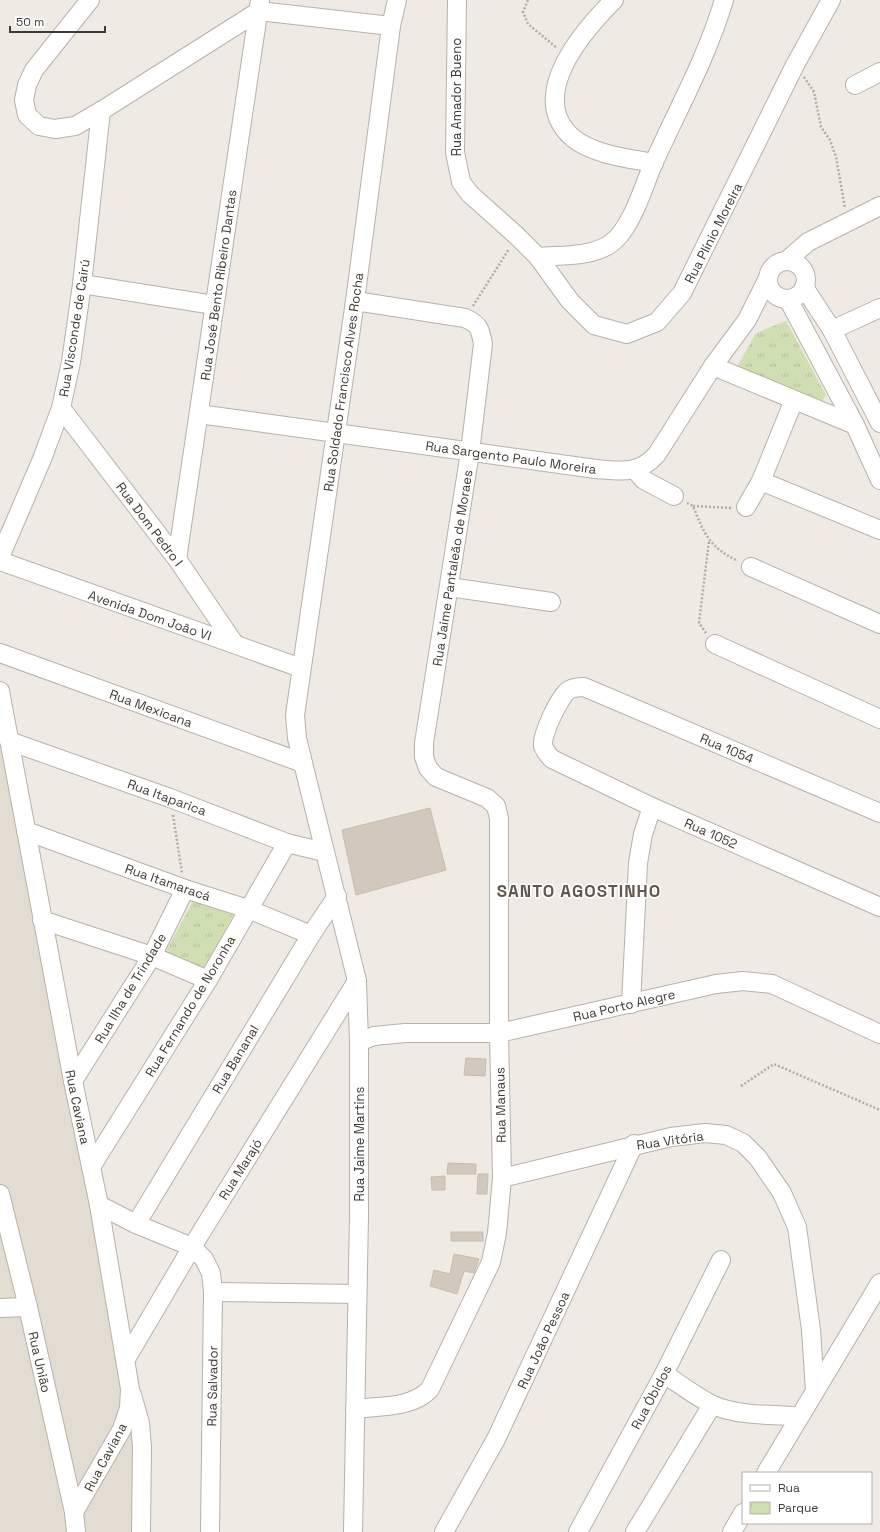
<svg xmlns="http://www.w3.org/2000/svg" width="880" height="1532" font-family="'Space Grotesk',sans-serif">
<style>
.residential{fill:#e3dcd2}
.park{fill:url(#park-tufts)}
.building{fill:#d2c8bd;stroke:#c9bcaf}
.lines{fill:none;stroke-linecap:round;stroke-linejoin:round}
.minor-casing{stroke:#b9b1a7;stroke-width:20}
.path{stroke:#b9ab9a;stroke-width:2.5;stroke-dasharray:2 2;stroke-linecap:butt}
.minor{stroke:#fff;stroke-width:18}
.labels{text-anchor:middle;stroke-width:3;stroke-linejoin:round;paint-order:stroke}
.street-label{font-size:13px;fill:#403a34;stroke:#fff}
.district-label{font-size:17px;font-weight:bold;letter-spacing:1px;fill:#62574d;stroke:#fff}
</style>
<defs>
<pattern id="park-tufts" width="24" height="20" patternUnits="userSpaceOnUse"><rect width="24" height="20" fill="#d0dfb1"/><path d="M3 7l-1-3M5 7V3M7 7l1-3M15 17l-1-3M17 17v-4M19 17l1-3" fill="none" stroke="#b4c099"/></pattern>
</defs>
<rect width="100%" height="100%" fill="#efeae4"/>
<path class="residential" d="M0,732L22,860L101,1264L135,1453V1532H0Z"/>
<g class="park">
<path d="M786,321L826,395L819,406L737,367L756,333Z"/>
<path d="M193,901L233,915L205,969L164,955Z"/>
</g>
<g class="building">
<path d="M430,808L446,870L356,895L342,830Z"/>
<path d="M466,1058L486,1059L485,1076L464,1075Z"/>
<path d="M448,1163L476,1164V1174H447Z"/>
<path d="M478,1174H488L487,1194H477Z"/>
<path d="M445,1176V1190H432L431,1177Z"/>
<rect x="451" y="1232" width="32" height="9"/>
<path d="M454,1254L479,1259L474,1273L464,1271L457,1294L430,1286L434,1270L450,1274Z"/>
</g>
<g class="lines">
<defs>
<g id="minor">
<path d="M90,0L34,70L27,85L24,100L27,115L39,126L55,129L75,126L101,111L259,11"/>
<path d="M457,0L455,152L461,182L470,194L517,236L538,257L570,301L594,325L627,334L657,322L682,293L795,65L831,0"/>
<path d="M614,0C583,31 525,97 573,138C594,155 628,158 654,163"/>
<path d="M259,11L391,26"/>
<path d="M855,85L880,72"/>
<path d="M538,257C560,255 587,257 607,246C612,243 619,236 622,232C637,211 644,185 654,162C678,109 707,57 724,0"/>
<path d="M786,261L808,242L880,206"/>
<circle cx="787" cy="280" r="19"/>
<path d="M82,284L214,305"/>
<path d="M804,287L832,330L880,423"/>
<path d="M788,299L855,425L880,480"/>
<path d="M355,301L465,318C480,325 480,329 483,344L470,452L424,743V757L428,768L436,777L487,798L496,806L499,818V1033L502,1178L497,1233L491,1262L430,1389C413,1408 380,1406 355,1409"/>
<path d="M832,330L880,308"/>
<path d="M713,366L855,425"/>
<path d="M61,408L177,559L234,643"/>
<path d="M199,414L596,469C621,471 639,475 657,454L713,366L747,320L768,278"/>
<path d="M635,470L644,480L674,496"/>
<path d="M761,481L880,530"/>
<path d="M746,507L761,481L794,400"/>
<path d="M0,557L42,459L61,408L71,362L82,284L101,111"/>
<path d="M177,559L260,0"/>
<path d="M0,561L301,668"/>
<path d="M751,567L880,624"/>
<path d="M449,587L551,602"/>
<path d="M715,644L880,719"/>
<path d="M0,653L303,763"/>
<path d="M0,691L73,1081L99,1205L130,1389L129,1408L122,1429L74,1512"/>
<path d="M9,741L170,798L287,843L324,852"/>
<path d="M880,813L584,687C579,687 574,687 569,690C560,695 541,736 543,746C545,751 548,755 552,759L652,807L880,907"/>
<path d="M26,831L185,889L248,909L311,935"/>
<path d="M42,920L152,956L208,980"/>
<path d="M631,1004L638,863L643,834L652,807"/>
<path d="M359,1042L374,1036L405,1033H499L716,984L743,981L772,984L880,1034"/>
<path d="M73,1081L152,956L185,889"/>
<path d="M91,1167L208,980L287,843"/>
<path d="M502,1178L671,1137L705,1133L726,1135L743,1143L758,1158L782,1193L797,1227L811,1330L815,1391"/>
<path d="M0,1194L28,1307L74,1512L76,1532"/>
<path d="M99,1205L136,1224L192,1247L204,1259L211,1273L213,1292L210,1532"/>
<path d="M136,1224L311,935L337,896"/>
<path d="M213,1292L357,1294"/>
<path d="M0,1308L28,1307"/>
<path d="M126,1359L192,1247L357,981"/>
<path d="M664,1374C680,1384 695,1396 711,1404C734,1416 774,1415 800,1416"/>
<path d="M132,1395L140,1423L142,1447L141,1532"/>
<path d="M766,1473L880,1283"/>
<path d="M353,1532L359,1215V1042L357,981L303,763L297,738L295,715L355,301L391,26L397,0"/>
<path d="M444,1532L496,1439L634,1144"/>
<path d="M578,1532L664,1374L721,1260"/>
<path d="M635,1532L712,1405"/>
<path d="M732,1532L743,1513"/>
</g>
</defs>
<use href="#minor" class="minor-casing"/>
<g class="path">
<path d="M528,0L523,12L528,24L557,48"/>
<path d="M804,77L814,92L821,127L830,140L836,157L845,208"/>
<path d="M473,306L509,249"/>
<path d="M687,503L693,506C704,534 710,548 738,561"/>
<path d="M693,506L732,508"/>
<path d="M706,633L699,623L709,541"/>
<path d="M173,815L182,873"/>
<path d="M741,1086L774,1064L880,1110"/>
</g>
<use href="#minor" class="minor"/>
</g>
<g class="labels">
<g class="street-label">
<text transform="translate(456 97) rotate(-90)" y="5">Rua Amador Bueno</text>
<text transform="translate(713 233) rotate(-63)" y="5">Rua Plínio Moreira</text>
<text transform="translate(218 285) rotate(-82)" y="5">Rua José Bento Ribeiro Dantas</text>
<text transform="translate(74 328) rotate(-81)" y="5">Rua Visconde de Cairú</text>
<text transform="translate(343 382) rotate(-82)" y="5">Rua Soldado Francisco Alves Rocha</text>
<text transform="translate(511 457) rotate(8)" y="5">Rua Sargento Paulo Moreira</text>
<text transform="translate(150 524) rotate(53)" y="5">Rua Dom Pedro I</text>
<text transform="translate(452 568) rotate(-81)" y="5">Rua Jaime Pantaleão de Moraes</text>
<text transform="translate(150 615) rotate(19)" y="5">Avenida Dom João VI</text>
<text transform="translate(151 708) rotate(20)" y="5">Rua Mexicana</text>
<text transform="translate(727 748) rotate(23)" y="5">Rua 1054</text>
<text transform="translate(167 797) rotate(20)" y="5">Rua Itaparica</text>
<text transform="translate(711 833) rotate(24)" y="5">Rua 1052</text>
<text transform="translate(168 882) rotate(19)" y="5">Rua Itamaracá</text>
<text transform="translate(130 988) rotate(-59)" y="5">Rua Ilha de Trindade</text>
<text transform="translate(624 1005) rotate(-13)" y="5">Rua Porto Alegre</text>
<text transform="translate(190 1006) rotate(-59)" y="5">Rua Fernando de Noronha</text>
<text transform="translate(235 1059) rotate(-59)" y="5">Rua Bananal</text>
<text transform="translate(500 1105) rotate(-91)" y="5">Rua Manaus</text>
<text transform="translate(78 1107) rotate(78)" y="5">Rua Caviana</text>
<text transform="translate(670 1140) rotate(-8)" y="5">Rua Vitória</text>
<text transform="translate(359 1144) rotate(-90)" y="5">Rua Jaime Martins</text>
<text transform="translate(240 1169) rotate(-58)" y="5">Rua Marajó</text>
<text transform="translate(543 1340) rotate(-65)" y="5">Rua João Pessoa</text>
<text transform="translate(40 1362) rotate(77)" y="5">Rua União</text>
<text transform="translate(212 1386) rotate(-89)" y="5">Rua Salvador</text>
<text transform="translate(651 1397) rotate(-62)" y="5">Rua Óbidos</text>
<text transform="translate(105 1457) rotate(-62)" y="5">Rua Caviana</text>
</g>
<g class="district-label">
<text x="579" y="897">SANTO AGOSTINHO</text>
</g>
</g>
<rect x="742" y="1472" width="130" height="52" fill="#ffffff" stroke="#b3b0ae"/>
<rect x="750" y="1485" width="20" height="6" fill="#ffffff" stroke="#b3b0ae"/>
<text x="778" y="1492" font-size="12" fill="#403a34">Rua</text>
<rect x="750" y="1502" width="20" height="12" fill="url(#park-tufts)" stroke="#b3b0ae"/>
<text x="778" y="1512" font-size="12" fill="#403a34">Parque</text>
<path d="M10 26v6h95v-6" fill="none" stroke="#403a34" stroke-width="2"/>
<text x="16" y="26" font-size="12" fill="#403a34" stroke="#ffffff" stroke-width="3" paint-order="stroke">50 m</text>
</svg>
